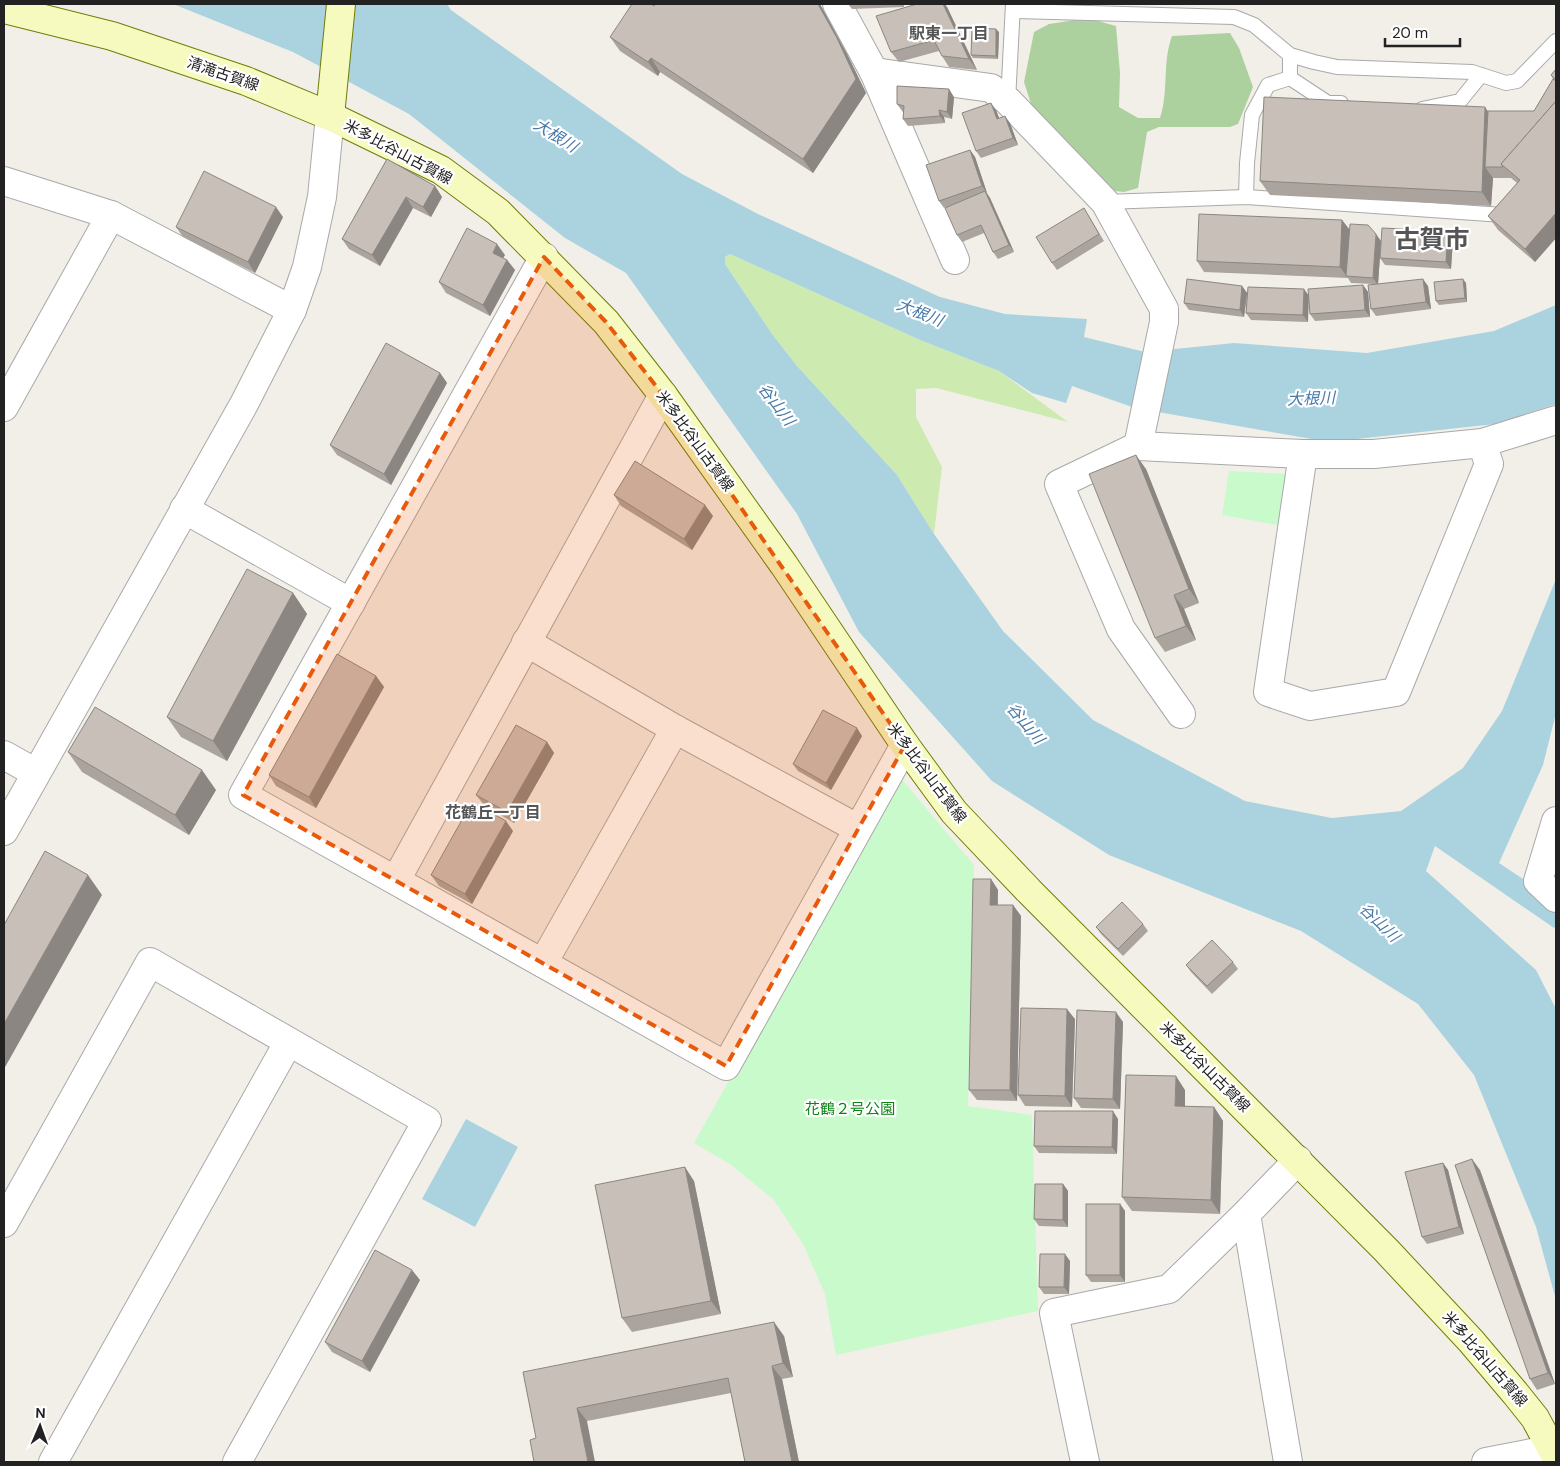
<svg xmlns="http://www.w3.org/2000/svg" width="1560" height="1466" font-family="'DM Sans','Noto Sans JP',sans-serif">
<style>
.grass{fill:#cdebb0}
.forest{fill:#add19e}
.park{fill:#c8facc}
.water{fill:#aad3df}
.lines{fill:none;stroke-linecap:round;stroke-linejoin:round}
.service-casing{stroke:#a9a9a9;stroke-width:16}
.minor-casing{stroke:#a9a9a9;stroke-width:30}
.tertiary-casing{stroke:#a9a9a9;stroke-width:30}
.secondary-casing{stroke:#707d05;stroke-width:30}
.service{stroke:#fff;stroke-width:14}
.minor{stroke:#fff;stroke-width:28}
.tertiary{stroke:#fff;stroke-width:28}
.secondary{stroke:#f7fabf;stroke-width:28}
.wall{fill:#aba49e}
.shaded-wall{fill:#8b8681}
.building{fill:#c7bfb8;stroke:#8b8681}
.marked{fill:#e8590c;fill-opacity:0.2;stroke:#e8590c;stroke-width:4;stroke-dasharray:10 6;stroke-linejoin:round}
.labels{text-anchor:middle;stroke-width:4.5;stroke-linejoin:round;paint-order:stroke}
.street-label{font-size:15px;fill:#222;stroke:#fff}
.park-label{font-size:15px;fill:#0c8416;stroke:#fff}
.neighbourhood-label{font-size:16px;font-weight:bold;fill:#555;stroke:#fff}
.water-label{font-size:16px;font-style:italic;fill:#4a7aab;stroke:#fff}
.town-label{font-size:25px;font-weight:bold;fill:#555;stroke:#fff}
</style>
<rect width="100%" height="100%" fill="#f2efe9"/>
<path class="grass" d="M730,254L920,340L999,371L1068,422L936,388L916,389V417L942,467L934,534L897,475L797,366L772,334L725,264V257Z"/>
<path class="forest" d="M1075,20L1098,21L1116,26L1120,73L1119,107L1138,118H1160C1169,91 1162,63 1172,36L1230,33L1239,48L1253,87L1238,124L1230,127H1159L1147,132L1138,188L1124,192L1104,190L1036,115L1031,104L1024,82L1034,32L1049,24Z"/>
<g class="park">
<path d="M1229,471L1287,474L1283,526L1222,515Z"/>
<path d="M899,776L974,865L968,1106L1032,1115L1038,1311L836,1355L825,1294L803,1244L774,1200L730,1164L694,1143Z"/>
</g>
<g class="water">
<path d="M173,4H447L451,10L682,174L758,214L940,297L1005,314L1087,319L1084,337L1145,352L1234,343L1367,353L1494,331L1556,305V404L1495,424L1329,442L1135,408L1072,386L1066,403L1032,393L999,371L920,340L730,254L725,257V264L772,334L797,366L897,475L934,534L1003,631L1093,720L1245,801L1332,818L1401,811L1463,768L1502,711L1556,579V713L1543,765L1499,863L1556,901V926L1554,928L1435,846L1426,871L1536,970L1556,1009V1300L1536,1227L1474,1075L1418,1004L1301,931L1109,855L992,781L859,632L797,514L626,273L565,238L409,114L293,52Z"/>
<path d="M466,1119L518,1147L475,1227L422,1199Z"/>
</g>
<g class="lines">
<defs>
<g id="service">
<path d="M1013,11L1234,17L1254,25L1290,55L1314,62L1337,67L1472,72L1506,83L1517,81L1556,41"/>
<path d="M1290,55V78L1328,103H1341"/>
<path d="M1008,101L1013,4"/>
<path d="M1422,109L1460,101L1481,75"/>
<path d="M1246,197L1247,163L1252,115L1268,85L1290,78"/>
<path d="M1105,202L1246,197L1503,215"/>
</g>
<g id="minor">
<path d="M837,4L874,72L955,260"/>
<path d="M874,72L991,88L1008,101L1105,202L1164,309V322L1138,446"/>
<path d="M4,181L111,215L292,310"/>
<path d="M544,257L243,795L726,1066L905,745"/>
<path d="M4,407L111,215"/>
<path d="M1303,454L1268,692L1310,706L1396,692L1489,464L1482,443"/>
<path d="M184,509L351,603"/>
<path d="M526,642L675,729L857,828"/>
<path d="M1181,714L1121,629L1059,484L1138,446L1303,454H1374L1482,443L1556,420"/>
<path d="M4,755L36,773"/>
<path d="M1556,821L1538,881L1556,898"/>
<path d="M396,880L663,395"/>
<path d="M543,963L675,729"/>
<path d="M4,1223L150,962L427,1121L237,1462"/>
<path d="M53,1462L288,1043"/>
<path d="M1085,1462L1054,1313L1169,1289L1246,1214"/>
<path d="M1288,1462L1246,1214L1298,1160"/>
<path d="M1486,1462L1553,1449"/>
</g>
<path id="tertiary" d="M4,831L244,404L292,310L307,267L322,197L330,116"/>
<g id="secondary">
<path d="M4,9L112,36L246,81L330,116L441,170L498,212L606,322L663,395L784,565L905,745L954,812L1029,891L1386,1250L1471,1341L1515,1393L1535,1418L1556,1457"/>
<path d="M330,116L341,4"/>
</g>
</defs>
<use href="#service" class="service-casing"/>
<use href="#minor" class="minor-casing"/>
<use href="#tertiary" class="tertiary-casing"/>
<use href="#secondary" class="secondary-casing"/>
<use href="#service" class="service"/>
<use href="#minor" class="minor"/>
<use href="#tertiary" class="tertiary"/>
<use href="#secondary" class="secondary"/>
</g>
<g class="wall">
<path d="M848,4H904V7L852,9Z"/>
<path d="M947,7L977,70L949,67L942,56L939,51L899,62L891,52Z"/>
<path d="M999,32L998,59L973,58L971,55Z"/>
<path d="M610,37L846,52L866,93L813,173L660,72L658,76L620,51Z"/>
<path d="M1556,69V238L1535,262L1498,230L1488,216L1517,183L1511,178H1493L1491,206L1270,195L1260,181L1488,111H1534L1553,79L1551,75Z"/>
<path d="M954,97L952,119L944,117L945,123L908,126L903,119V112L902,111L897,104Z"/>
<path d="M996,110L999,118L1010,123L1018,145L981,158L976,151Z"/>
<path d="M970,150L975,157L987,193L990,198L1014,252L998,259L993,252L984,233L962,242L957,235L956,204L944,208L939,201Z"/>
<path d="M387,159L435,186L442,197L431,217L413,208L380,266L349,249L342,239Z"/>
<path d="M1084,208L1104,241L1057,270L1052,263Z"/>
<path d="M283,217L255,273L183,237L176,227Z"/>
<path d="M1342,220L1349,230L1381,241L1378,284L1428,286L1431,309L1376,316L1371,309L1374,284L1351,283L1348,278L1204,272L1197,261Z"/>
<path d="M1448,231L1453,239L1451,269L1385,265L1380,258Z"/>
<path d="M505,255L503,258L507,260L515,270L490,316L446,293L439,282Z"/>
<path d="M1466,283L1467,302L1439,305L1436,301Z"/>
<path d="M1363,285L1368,292L1370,317L1315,321L1310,314Z"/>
<path d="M1242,286L1247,293L1304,289L1308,322L1251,320L1246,313L1247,295L1244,317L1189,310L1184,303Z"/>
<path d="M440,373L447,383L391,485L337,455L330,445Z"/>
<path d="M1146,469L1199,603L1184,609L1196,640L1165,652L1155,638Z"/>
<path d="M614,495L713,516L692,550L621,506Z"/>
<path d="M293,593L307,614L227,761L181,737L167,717Z"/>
<path d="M376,676L384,687L316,808L276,786L269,775Z"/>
<path d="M862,736L831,790L798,771L793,764Z"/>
<path d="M547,742L554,753L514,823L484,805L476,795Z"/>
<path d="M68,752L216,790L189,835L82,772Z"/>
<path d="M513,831L472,904L439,886L431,875Z"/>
<path d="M991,879L998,890V905H1013L1021,916L1017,1101L977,1100L969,1090Z"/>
<path d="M1143,924L1148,931L1123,956L1101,934L1096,927Z"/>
<path d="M1233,962L1238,969L1212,994L1191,972L1186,965Z"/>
<path d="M1075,1019L1072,1107L1025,1106L1018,1095Z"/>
<path d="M1123,1022L1120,1109L1081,1108L1074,1098Z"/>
<path d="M1185,1090V1107H1214L1223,1121L1220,1214L1132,1211L1122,1197Z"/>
<path d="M1118,1119L1117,1154L1039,1153L1034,1146Z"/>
<path d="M1443,1163L1448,1170L1464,1234L1427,1244L1422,1237Z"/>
<path d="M1480,1170L1555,1384L1537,1390L1530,1379Z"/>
<path d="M694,1181L721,1314L632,1332L622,1318Z"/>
<path d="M1063,1184L1068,1191V1227L1039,1226L1034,1219Z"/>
<path d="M1120,1204L1125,1211V1282H1091L1086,1275Z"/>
<path d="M1070,1261L1069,1294H1044L1039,1287Z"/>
<path d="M420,1280L370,1372L332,1352L325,1342Z"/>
<path d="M784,1336L793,1377L782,1379L799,1462H745L731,1393L587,1421L536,1438L523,1372Z"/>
</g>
<g class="shaded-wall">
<path d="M818,4H820L846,52L866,93L813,173L803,159Z"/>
<path d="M943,4H945L947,7L977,70L969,59Z"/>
<path d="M996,29L999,32L998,59L996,56Z"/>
<path d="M651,58L660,72L658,76L648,62Z"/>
<path d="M949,89L954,97L952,119L947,112Z"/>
<path d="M991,103L996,110L1002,126L997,119Z"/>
<path d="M1485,107L1495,121L1485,167L1493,178L1491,206L1482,192Z"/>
<path d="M939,110L944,117L945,123L940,116Z"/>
<path d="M1005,116L1010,123L1018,145L1013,138Z"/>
<path d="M970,150L975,157L987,193L982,186Z"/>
<path d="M435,186L442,197L431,217L423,207Z"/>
<path d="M985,191L990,198L1014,252L1009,245Z"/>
<path d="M406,197L413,208L380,266L372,255Z"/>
<path d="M276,207L283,217L255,273L248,262Z"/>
<path d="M1556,213V238L1535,262L1525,249Z"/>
<path d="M1342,220L1350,230L1346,276L1348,278L1340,267Z"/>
<path d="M1448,231L1453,239L1451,269L1446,262Z"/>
<path d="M1376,234L1381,241L1378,285L1373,278Z"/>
<path d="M497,244L505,255L500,263L493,253Z"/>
<path d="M507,260L515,270L490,316L483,305Z"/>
<path d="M1423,279L1428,286L1431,309L1426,302Z"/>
<path d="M1463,279L1466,283L1467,302L1465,298Z"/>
<path d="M1363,285L1368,292L1370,317L1365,310Z"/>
<path d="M1242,286L1247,293L1244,317L1240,310Z"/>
<path d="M1304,289L1309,296L1308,322L1303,315Z"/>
<path d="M440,373L447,383L391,485L384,474Z"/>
<path d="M1136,455L1146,469L1199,603L1189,589Z"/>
<path d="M705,505L713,516L692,550L684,539Z"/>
<path d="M293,593L307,614L227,761L213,741Z"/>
<path d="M1174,595L1184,609L1196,640L1186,626Z"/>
<path d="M376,676L384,687L316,808L309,797Z"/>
<path d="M857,728L862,736L831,790L826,783Z"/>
<path d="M547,742L554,753L514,823L507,812Z"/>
<path d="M202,770L216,790L189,835L175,815Z"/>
<path d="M506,821L513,831L472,904L465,894Z"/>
<path d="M88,875L102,895L4,1069V1024Z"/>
<path d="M991,879L998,890L997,916L990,905Z"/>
<path d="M1013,905L1021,916L1017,1101L1010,1090Z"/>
<path d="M1067,1009L1075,1019L1072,1107L1065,1096Z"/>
<path d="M1116,1012L1123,1022L1120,1109L1113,1099Z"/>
<path d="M1176,1076L1185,1090V1120L1175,1106Z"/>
<path d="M1214,1107L1223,1121L1220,1214L1211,1200Z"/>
<path d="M1113,1111L1118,1119L1117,1154L1112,1147Z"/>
<path d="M1472,1159L1480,1170L1555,1384L1548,1373Z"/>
<path d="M1443,1163L1448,1170L1464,1234L1459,1227Z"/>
<path d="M685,1167L694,1181L721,1314L711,1301Z"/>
<path d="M1063,1184L1068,1191V1227L1063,1220Z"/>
<path d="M1120,1204L1125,1211V1282L1120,1275Z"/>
<path d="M1065,1254L1070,1261L1069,1294L1064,1287Z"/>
<path d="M412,1270L420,1280L370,1372L362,1361Z"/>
<path d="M774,1322L784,1336L793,1377L783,1363Z"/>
<path d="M772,1366L782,1379L799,1462H792Z"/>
<path d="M577,1408L587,1421L595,1462H588Z"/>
</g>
<g class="building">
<path d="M632,4H651L654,6L655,4H818L837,38L856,79L803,159L651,58L648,62L610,37Z"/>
<path d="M917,4H943L969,59L942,56L934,40L891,52L876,16Z"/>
<path d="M972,28L996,29V56L971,55Z"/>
<path d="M1556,69V80L1551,75Z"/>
<path d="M1553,79L1556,81V101L1501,164L1503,167H1485L1488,111H1534Z"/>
<path d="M897,86L949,89L947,112L939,110L940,116L903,119L904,106L897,104Z"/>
<path d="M1264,97L1485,107L1482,192L1260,181Z"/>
<path d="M1556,101V213L1525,249L1488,216L1520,180L1501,164Z"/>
<path d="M991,103L997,119L1005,116L1013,138L976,151L962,113Z"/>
<path d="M970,150L982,186L939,201L926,165Z"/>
<path d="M387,159L435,186L423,207L406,197L372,255L342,239Z"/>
<path d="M204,171L276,207L248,262L176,227Z"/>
<path d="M985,191L1009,245L993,252L981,225L957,235L945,208Z"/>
<path d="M1084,208L1099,234L1052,263L1036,237Z"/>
<path d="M1199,214L1342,220L1340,267L1197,261Z"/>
<path d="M1350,224L1368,225L1376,234L1373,278L1346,276Z"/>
<path d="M467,228L497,244L493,253L507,260L483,305L439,282Z"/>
<path d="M1382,228L1448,231L1446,262L1380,258Z"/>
<path d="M1187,279L1242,286L1240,310L1184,303Z"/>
<path d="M1423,279L1426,302L1371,309L1368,285Z"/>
<path d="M1463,279L1465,298L1436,301L1434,282Z"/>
<path d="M1363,285L1365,310L1310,314L1308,289Z"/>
<path d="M1248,287L1304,289L1303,315L1246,313Z"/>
<path d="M386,343L440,373L384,474L330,445Z"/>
<path d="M1136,455L1189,589L1174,595L1186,626L1155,638L1089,474Z"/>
<path d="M635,461L705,505L684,539L614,495Z"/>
<path d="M247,569L293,593L213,741L167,717Z"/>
<path d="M337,654L376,676L309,797L269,775Z"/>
<path d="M95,707L202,770L175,815L68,752Z"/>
<path d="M823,710L857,728L826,783L793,764Z"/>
<path d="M516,725L547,742L507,812L476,795Z"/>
<path d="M472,802L506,821L465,894L431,875Z"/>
<path d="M45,851L88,875L4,1024V925Z"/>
<path d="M973,879H991L990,905H1013L1010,1090H969Z"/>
<path d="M1122,902L1143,924L1118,949L1096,927Z"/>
<path d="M1212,940L1233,962L1207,986L1186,965Z"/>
<path d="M1021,1008L1067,1009L1065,1096L1018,1095Z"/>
<path d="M1077,1010L1116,1012L1113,1099L1074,1098Z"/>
<path d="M1126,1075L1176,1076L1175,1106L1214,1107L1211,1200L1122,1197Z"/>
<path d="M1035,1111H1113L1112,1147L1034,1146Z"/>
<path d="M1472,1159L1548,1373L1530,1379L1455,1165Z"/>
<path d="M1443,1163L1459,1227L1422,1237L1405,1172Z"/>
<path d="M685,1167L711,1301L622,1318L595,1185Z"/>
<path d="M1035,1184H1063V1220L1034,1219Z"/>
<rect x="1086" y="1204" width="34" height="71"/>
<path d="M375,1250L412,1270L362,1361L325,1342Z"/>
<path d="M1040,1254H1065L1064,1287H1039Z"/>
<path d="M774,1322L783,1363L772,1366L792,1462H745L728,1378L577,1408L588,1462H534L530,1440L536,1438L523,1372Z"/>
</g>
<path class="marked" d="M544,257L606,322L663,395L905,745L726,1066L243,795Z"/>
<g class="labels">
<g class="street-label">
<text transform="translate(223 74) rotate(19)" y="5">清滝古賀線</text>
<text transform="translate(398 152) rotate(28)" y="5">米多比谷山古賀線</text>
<text transform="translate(695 441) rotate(54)" y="5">米多比谷山古賀線</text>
<text transform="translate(927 773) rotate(53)" y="5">米多比谷山古賀線</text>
<text transform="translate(1205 1067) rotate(45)" y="5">米多比谷山古賀線</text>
<text transform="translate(1485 1359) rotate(49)" y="5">米多比谷山古賀線</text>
</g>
<g class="park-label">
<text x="850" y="1114">花鶴２号公園</text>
</g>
<g class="neighbourhood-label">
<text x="949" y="39">駅東一丁目</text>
<text x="493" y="818">花鶴丘一丁目</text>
</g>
<g class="water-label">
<text transform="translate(556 135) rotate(32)" y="6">大根川</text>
<text transform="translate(920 312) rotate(22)" y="6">大根川</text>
<text transform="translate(1311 398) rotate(-2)" y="6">大根川</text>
<text transform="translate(777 404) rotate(53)" y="6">谷山川</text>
<text transform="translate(1026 723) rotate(50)" y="6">谷山川</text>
<text transform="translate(1380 922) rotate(44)" y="6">谷山川</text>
</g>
<g class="town-label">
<text x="1432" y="248">古賀市</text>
</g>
</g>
<rect width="1560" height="1466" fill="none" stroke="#222222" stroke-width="10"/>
<g transform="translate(40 1426) rotate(2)" stroke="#ffffff" stroke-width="4" paint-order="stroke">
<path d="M0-4L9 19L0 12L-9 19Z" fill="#222222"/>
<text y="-8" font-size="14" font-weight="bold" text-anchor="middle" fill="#222222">N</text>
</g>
<path d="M1385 38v8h75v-8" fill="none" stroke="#222222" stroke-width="2.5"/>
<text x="1392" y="38" font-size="15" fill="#222222" stroke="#ffffff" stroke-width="4" paint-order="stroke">20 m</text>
</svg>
